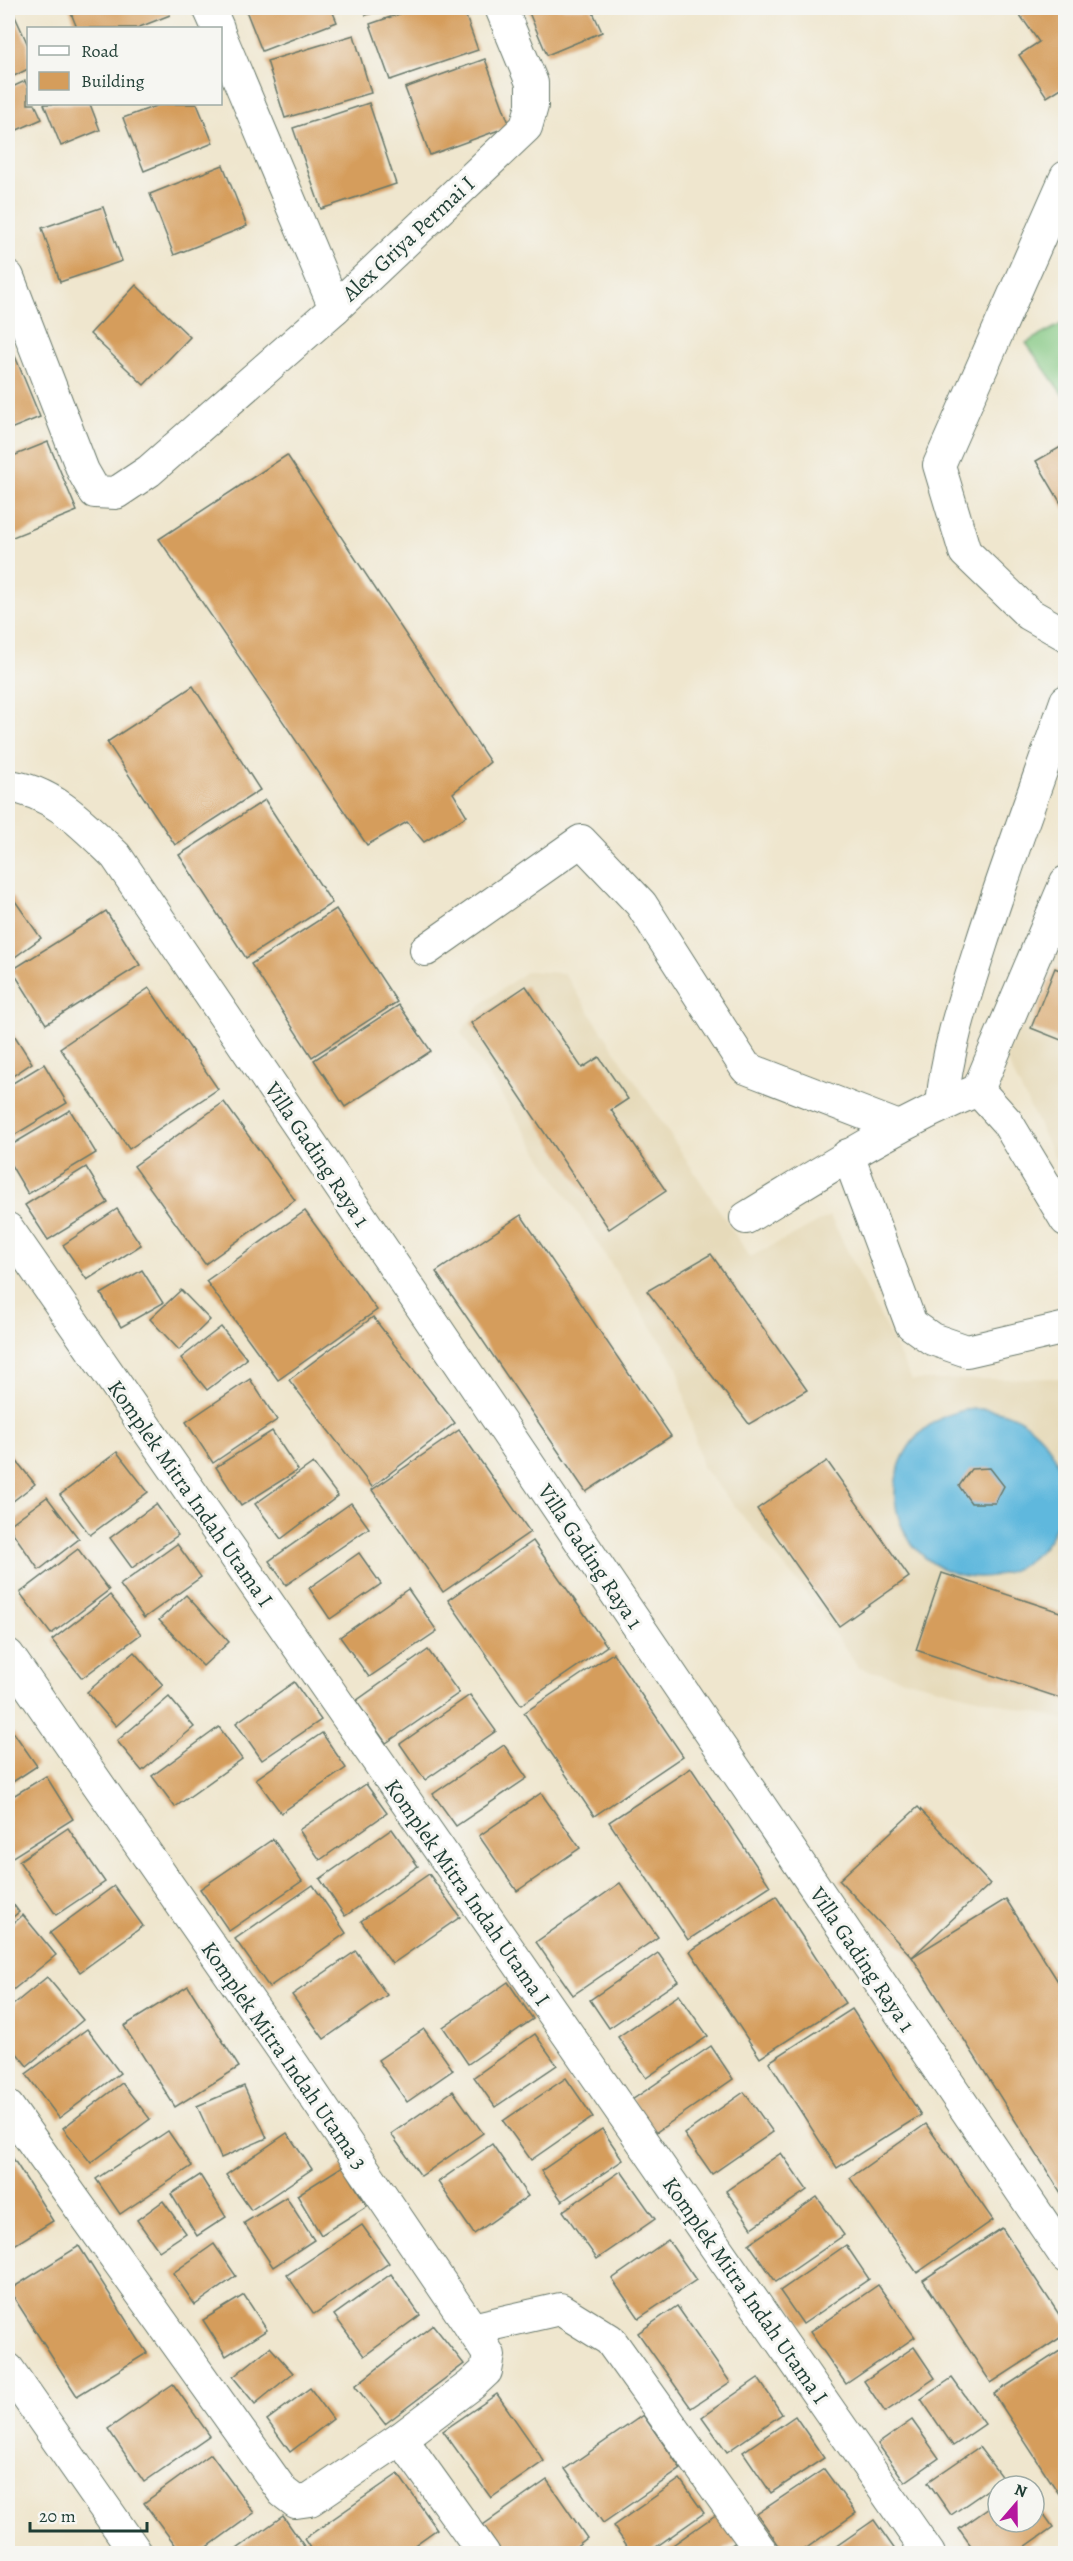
<svg xmlns="http://www.w3.org/2000/svg" width="1073" height="2561" font-family="Alegreya,serif">
<style>
.built{fill:#e6daba}
.green{fill:#82c781;stroke:#50825a;stroke-width:1.5}
.water{fill:#5fb8dd;stroke:#3f7a88;stroke-width:1.5}
.building{fill:#d59d5b}
.lines{fill:none;stroke-linecap:round;stroke-linejoin:round}
.street-casing{stroke:#68786a;stroke-width:34}
.street{stroke:#fff;stroke-width:32}
.labels{text-anchor:middle;stroke-width:6;stroke-linejoin:round;paint-order:stroke}
.street-label{font-size:22px;fill:#1f3d34;stroke:#f6f6f2}
</style>
<rect width="100%" height="100%" fill="#f6f6f2"/>
<filter id="ink" filterUnits="userSpaceOnUse"><feTurbulence type="fractalNoise" baseFrequency=".0167" numOctaves="2"/><feDisplacementMap in="SourceGraphic" scale="12" xChannelSelector="R" yChannelSelector="G"/><feConvolveMatrix kernelMatrix="1 2 1 2 8 2 1 2 1" color-interpolation-filters="sRGB"/></filter>
<filter id="wash" filterUnits="userSpaceOnUse"><feTurbulence type="fractalNoise" baseFrequency=".008" numOctaves="4" result="noise"/><feDisplacementMap in="SourceGraphic" scale="24" xChannelSelector="R" yChannelSelector="G"/><feGaussianBlur stdDeviation="1.35" result="paint"/><feColorMatrix in="noise" values="0 0 0 0 0 0 0 0 0 0 0 0 0 0 0 0 0 1.4 0 .05"/><feComposite in="paint" operator="in"/></filter>
<g filter="url(#wash)">
<rect width="100%" height="100%" fill="#efe6ce"/>
<g class="built">
<path d="M1065,924V1178L1005,1057Z"/>
<path d="M527,971L564,973L750,1257L830,1216L912,1380L1065,1378V1720L859,1668L803,1589L702,1467L677,1366L461,1033L480,1005Z"/>
</g>
<path class="green" d="M1065,322V398L1026,343Z"/>
<circle class="water" cx="979" cy="1493" r="84"/>
<g id="blocks">
<g class="building">
<path d="M69,8H167L170,15L137,28H77Z"/>
<path d="M245,8H331L337,22L262,51Z"/>
<path d="M364,8H389L366,15Z"/>
<path d="M417,8H463L478,50L390,80L370,24Z"/>
<path d="M527,8H591L602,32L547,55Z"/>
<path d="M1015,8H1066V85L1047,97L1019,55L1039,42Z"/>
<path d="M13,12L28,45V69L8,79V14Z"/>
<path d="M354,35L371,93L285,118L267,61Z"/>
<path d="M485,59L510,126L430,155L405,88Z"/>
<path d="M25,81L28,88V104H35L42,119L8,134V89Z"/>
<path d="M369,103L396,184L321,209L293,128Z"/>
<path d="M44,104H90L100,130L61,146Z"/>
<path d="M161,104H197L213,143L144,171L123,118Z"/>
<path d="M223,165L247,226L174,255L150,194Z"/>
<path d="M103,207L122,261L60,282L42,228Z"/>
<path d="M136,285L190,337L144,385L90,334Z"/>
<path d="M15,356L40,417L8,430V359Z"/>
<path d="M48,442L77,511L8,539V458Z"/>
<path d="M1066,444V512L1036,461Z"/>
<path d="M287,455L490,762L453,793L467,816L424,842L407,822L367,845L159,539Z"/>
<path d="M193,686L260,790L175,845L107,742Z"/>
<path d="M265,800L332,903L246,958L179,855Z"/>
<path d="M8,891L41,938L8,962Z"/>
<path d="M336,909L397,1002L312,1057L251,964Z"/>
<path d="M106,911L140,965L46,1024L12,970Z"/>
<path d="M1055,968L1066,973V1042L1031,1028Z"/>
<path d="M526,986L582,1068L599,1057L628,1099L611,1110L666,1191L609,1229L471,1023Z"/>
<path d="M149,988L218,1089L129,1149L60,1048Z"/>
<path d="M399,1005L431,1051L345,1107L314,1060Z"/>
<path d="M11,1030L32,1063L8,1079V1032Z"/>
<path d="M44,1064L67,1103L8,1139V1086Z"/>
<path d="M224,1102L295,1200L205,1264L134,1166Z"/>
<path d="M70,1110L96,1153L28,1194L8,1160V1147Z"/>
<path d="M86,1167L108,1203L48,1240L25,1205Z"/>
<path d="M117,1209L141,1245L87,1280L63,1245Z"/>
<path d="M305,1211L377,1310L278,1380L206,1281Z"/>
<path d="M521,1215L671,1436L586,1492L436,1272Z"/>
<path d="M711,1254L807,1390L749,1424L647,1291Z"/>
<path d="M142,1270L163,1303L121,1327L101,1294Z"/>
<path d="M181,1290L210,1320L179,1350L150,1319Z"/>
<path d="M373,1317L455,1423L372,1487L289,1380Z"/>
<path d="M221,1327L247,1359L207,1390L181,1358Z"/>
<path d="M250,1379L277,1420L213,1463L186,1422Z"/>
<path d="M459,1430L530,1532L443,1592L372,1490Z"/>
<path d="M272,1431L298,1470L241,1506L216,1467Z"/>
<path d="M117,1452L148,1492L90,1535L60,1495Z"/>
<path d="M10,1453L35,1484L8,1505V1455Z"/>
<path d="M827,1461L909,1577L839,1626L757,1509Z"/>
<path d="M313,1463L338,1496L281,1539L255,1504Z"/>
<path d="M990,1468L1004,1486L995,1503H971L959,1486L971,1469Z"/>
<path d="M47,1497L79,1539L39,1570L8,1526Z"/>
<path d="M351,1503L369,1528L286,1585L269,1561Z"/>
<path d="M156,1504L178,1535L132,1568L110,1538Z"/>
<path d="M533,1541L607,1646L521,1705L448,1600Z"/>
<path d="M177,1544L201,1577L144,1618L120,1585Z"/>
<path d="M78,1549L109,1590L51,1634L20,1593Z"/>
<path d="M359,1553L381,1584L330,1619L309,1588Z"/>
<path d="M942,1573L1066,1614V1700L916,1650Z"/>
<path d="M408,1589L437,1631L369,1677L340,1637Z"/>
<path d="M110,1595L141,1634L82,1678L52,1640Z"/>
<path d="M186,1595L229,1642L203,1666L159,1620Z"/>
<path d="M428,1650L459,1693L386,1743L356,1701Z"/>
<path d="M134,1652L163,1685L116,1726L87,1692Z"/>
<path d="M613,1653L683,1756L594,1816L524,1713Z"/>
<path d="M294,1682L321,1720L262,1760L236,1723Z"/>
<path d="M470,1695L496,1731L425,1780L400,1744Z"/>
<path d="M169,1697L194,1727L142,1771L117,1741Z"/>
<path d="M219,1727L242,1759L175,1807L152,1776Z"/>
<path d="M14,1733L37,1766L8,1785V1737Z"/>
<path d="M322,1733L346,1768L281,1813L256,1779Z"/>
<path d="M504,1745L527,1778L456,1826L433,1794Z"/>
<path d="M691,1768L770,1886L688,1940L609,1822Z"/>
<path d="M46,1776L73,1819L8,1860V1799Z"/>
<path d="M366,1784L387,1813L320,1860L299,1830Z"/>
<path d="M541,1793L580,1848L517,1891L479,1836Z"/>
<path d="M918,1807L990,1884L912,1957L839,1880Z"/>
<path d="M68,1828L105,1882L56,1915L19,1861Z"/>
<path d="M392,1829L418,1866L345,1916L320,1879Z"/>
<path d="M273,1839L302,1881L229,1931L200,1889Z"/>
<path d="M429,1874L460,1917L392,1964L361,1921Z"/>
<path d="M620,1883L658,1937L573,1995L536,1942Z"/>
<path d="M313,1885L346,1933L269,1987L235,1939Z"/>
<path d="M114,1886L143,1926L80,1972L50,1933Z"/>
<path d="M776,1896L845,2003L760,2058L690,1951Z"/>
<path d="M8,1897L19,1912L8,1921Z"/>
<path d="M1006,1899L1066,1994V2201L912,1957Z"/>
<path d="M23,1915L56,1955L8,1994V1928Z"/>
<path d="M356,1951L387,1995L324,2039L292,1995Z"/>
<path d="M658,1953L678,1981L609,2028L590,2000Z"/>
<path d="M47,1977L83,2020L27,2066L8,2042V2009Z"/>
<path d="M508,1982L533,2019L468,2064L443,2027Z"/>
<path d="M188,1986L239,2067L175,2107L124,2026Z"/>
<path d="M679,1995L708,2036L646,2078L618,2037Z"/>
<path d="M852,2009L921,2115L837,2168L769,2062Z"/>
<path d="M87,2029L120,2073L59,2118L26,2074Z"/>
<path d="M424,2029L453,2070L407,2102L378,2060Z"/>
<path d="M535,2034L557,2065L495,2107L474,2077Z"/>
<path d="M711,2046L733,2079L655,2133L632,2100Z"/>
<path d="M566,2078L593,2117L531,2160L503,2121Z"/>
<path d="M122,2083L150,2119L91,2163L63,2128Z"/>
<path d="M244,2086L267,2138L221,2158L197,2106Z"/>
<path d="M453,2091L483,2133L421,2176L391,2134Z"/>
<path d="M744,2092L773,2132L712,2174L684,2134Z"/>
<path d="M926,2124L993,2220L917,2273L850,2178Z"/>
<path d="M602,2129L623,2160L562,2201L541,2171Z"/>
<path d="M168,2131L192,2166L120,2214L96,2179Z"/>
<path d="M287,2133L312,2169L251,2210L226,2175Z"/>
<path d="M492,2144L528,2196L474,2234L438,2182Z"/>
<path d="M9,2152L53,2221L8,2249V2153Z"/>
<path d="M781,2153L807,2190L752,2228L726,2191Z"/>
<path d="M343,2166L367,2206L321,2235L297,2195Z"/>
<path d="M621,2171L655,2219L597,2259L563,2211Z"/>
<path d="M200,2175L226,2217L197,2236L171,2194Z"/>
<path d="M286,2197L314,2240L273,2267L244,2223Z"/>
<path d="M817,2197L844,2235L776,2282L749,2244Z"/>
<path d="M163,2201L186,2233L159,2251L137,2220Z"/>
<path d="M362,2225L389,2263L314,2314L287,2275Z"/>
<path d="M1002,2228L1066,2325V2334L991,2383L923,2280Z"/>
<path d="M668,2240L696,2280L639,2318L612,2279Z"/>
<path d="M214,2244L236,2276L195,2305L173,2273Z"/>
<path d="M846,2245L869,2279L803,2324L780,2291Z"/>
<path d="M79,2246L147,2353L77,2396L9,2290Z"/>
<path d="M391,2274L420,2315L364,2356L334,2315Z"/>
<path d="M878,2285L915,2337L846,2384L810,2332Z"/>
<path d="M244,2295L267,2330L226,2356L203,2320Z"/>
<path d="M677,2306L730,2382L691,2408L638,2333Z"/>
<path d="M433,2325L464,2364L385,2424L355,2386Z"/>
<path d="M270,2347L293,2373L255,2404L233,2377Z"/>
<path d="M914,2347L935,2378L885,2412L864,2381Z"/>
<path d="M1066,2347V2494L1061,2497L994,2394Z"/>
<path d="M758,2378L782,2414L727,2452L702,2417Z"/>
<path d="M952,2378L985,2424L953,2446L921,2399Z"/>
<path d="M173,2384L210,2436L144,2482L108,2429Z"/>
<path d="M310,2388L333,2419L290,2452L267,2420Z"/>
<path d="M497,2394L544,2461L491,2498L443,2431Z"/>
<path d="M643,2415L681,2469L603,2523L565,2469Z"/>
<path d="M795,2416L824,2458L771,2493L743,2452Z"/>
<path d="M912,2420L939,2458L905,2482L878,2444Z"/>
<path d="M979,2447L1003,2479L951,2515L928,2482Z"/>
<path d="M211,2454L254,2513L198,2554H182L144,2503Z"/>
<path d="M824,2469L856,2513L798,2554H785L757,2514Z"/>
<path d="M398,2474L437,2529L402,2554H314L304,2539Z"/>
<path d="M680,2479L704,2513L646,2554H633L613,2526Z"/>
<path d="M547,2480L587,2538L566,2554H503L483,2525Z"/>
<path d="M1034,2500L1053,2527L1015,2554H977L959,2529L998,2502V2522H1034Z"/>
<path d="M717,2514L737,2541L719,2554H660Z"/>
<path d="M283,2516L304,2546L293,2554H230Z"/>
<path d="M874,2520L898,2554H840L835,2547Z"/>
</g>
</g>
</g>
<g filter="url(#ink)">
<use href="#blocks" fill-opacity="0" stroke="#68786a" stroke-width="1.5"/>
<g class="lines">
<defs>
<g id="street">
<path d="M209,8L218,28"/>
<path d="M220,35L335,308L526,127L532,106V83L501,8"/>
<path d="M1066,177L939,465L965,552L1029,614L1066,635"/>
<path d="M8,277L83,471L95,492L116,493L149,471L335,308"/>
<path d="M8,786C53,791 85,826 116,856L1066,2257"/>
<path d="M426,950L581,841L641,904L746,1068L899,1127"/>
<path d="M978,1090L1007,1122L1066,1220"/>
<path d="M942,1105C947,1048 965,996 982,942C1008,861 1038,781 1066,701"/>
<path d="M848,1155L911,1324L932,1339L967,1351L1066,1328"/>
<path d="M746,1218C822,1172 895,1124 978,1090L1066,882"/>
<path d="M8,1229L929,2554"/>
<path d="M8,1655L294,2066L472,2329L489,2355L486,2371L471,2385L401,2438L310,2500L296,2502L283,2492L8,2107"/>
<path d="M472,2329L560,2309L610,2340L763,2554"/>
<path d="M8,2369L137,2554"/>
<path d="M401,2438L484,2554"/>
</g>
</defs>
<use href="#street" class="street-casing"/>
<use href="#street" class="street"/>
</g>
</g>
<g class="labels">
<g class="street-label">
<text transform="translate(408 238) rotate(-43)" y="8">Alex Griya Permai I</text>
<text transform="translate(318 1154) rotate(56)" y="8">Villa Gading Raya 1</text>
<text transform="translate(191 1493) rotate(55)" y="8">Komplek Mitra Indah Utama I</text>
<text transform="translate(591 1556) rotate(56)" y="8">Villa Gading Raya 1</text>
<text transform="translate(468 1892) rotate(55)" y="8">Komplek Mitra Indah Utama I</text>
<text transform="translate(863 1959) rotate(56)" y="8">Villa Gading Raya 1</text>
<text transform="translate(285 2055) rotate(55)" y="8">Komplek Mitra Indah Utama 3</text>
<text transform="translate(746 2290) rotate(55)" y="8">Komplek Mitra Indah Utama I</text>
</g>
</g>
<rect width="1073" height="2561" fill="none" stroke="#f6f6f2" stroke-width="30"/>
<rect x="27" y="27" width="195" height="78" fill="#f6f6f2" stroke="#a0aca6" stroke-width="1.5"/>
<rect x="39" y="46" width="30" height="9" fill="#ffffff" stroke="#a0aca6" stroke-width="1.5"/>
<text x="81" y="57" font-size="18" fill="#1f3d34">Road</text>
<rect x="39" y="72" width="30" height="18" fill="#d59d5b" stroke="#a0aca6" stroke-width="1.5"/>
<text x="81" y="87" font-size="18" fill="#1f3d34">Building</text>
<g transform="translate(1016 2504) rotate(20)"><circle r="28" fill="#f6f6f2" stroke="#a0aca6" stroke-width="1.5"/>
<path d="M0-4.5L10 22L0 15L-10 22Z" fill="#b5179e"/>
<text y="-9" font-size="16" font-weight="bold" text-anchor="middle" fill="#1f3d34">N</text>
</g>
<path d="M30 2522v9h117v-9" fill="none" stroke="#1f3d34" stroke-width="3"/>
<text x="39" y="2522" font-size="18" fill="#1f3d34" stroke="#f6f6f2" stroke-width="4.5" paint-order="stroke">20 m</text>
</svg>
